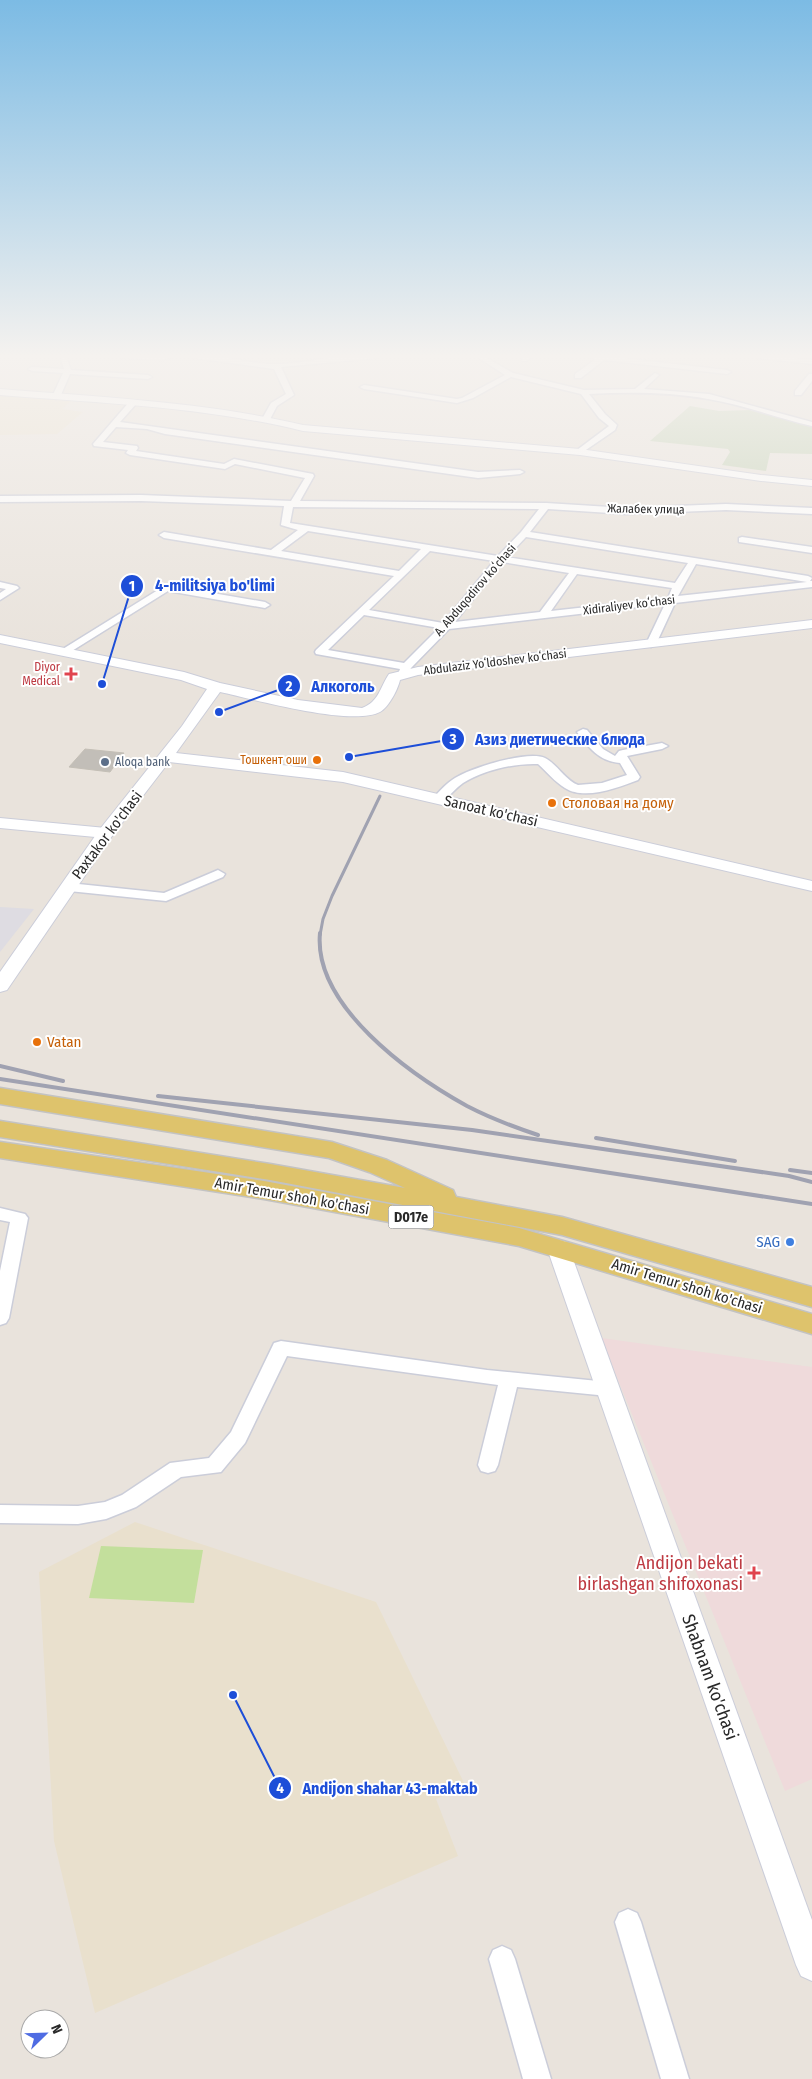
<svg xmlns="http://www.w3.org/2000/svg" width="812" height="2079" font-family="'Fira Sans Condensed',sans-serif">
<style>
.industrial{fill:#dedce2}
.education{fill:#e9e0cd}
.medical{fill:#efdadb}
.cemetery{fill:#c3d1b5}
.pitch{fill:#c3df9c}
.building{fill:#c2beb8;stroke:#c4bfb6}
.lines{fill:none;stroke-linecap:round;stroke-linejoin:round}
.minor-casing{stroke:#cbcdd9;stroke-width:3}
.tertiary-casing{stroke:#cbcdd9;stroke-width:2}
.secondary-casing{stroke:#cbcdd9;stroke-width:2}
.primary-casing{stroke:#c3c3c3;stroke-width:3}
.minor{fill:#fff;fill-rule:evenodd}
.tertiary{fill:#fff;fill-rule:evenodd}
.secondary{fill:#fff;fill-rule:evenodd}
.primary{fill:#dec36c;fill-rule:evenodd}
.rail-far1{stroke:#a0a2b1;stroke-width:3}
.rail{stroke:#a0a2b1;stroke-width:4}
.health-dot{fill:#e0444e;stroke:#fff;stroke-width:2}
.food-dot{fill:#e8710a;stroke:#fff;stroke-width:2}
.service-dot{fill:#5c6f8a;stroke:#fff;stroke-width:2}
.shop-dot{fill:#3f7fe0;stroke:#fff;stroke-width:2}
.labels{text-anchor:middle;stroke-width:4;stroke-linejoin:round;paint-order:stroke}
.far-street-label{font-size:12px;fill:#292929;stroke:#fff}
.far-health-label{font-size:12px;fill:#be3a42;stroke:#fff;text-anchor:end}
.far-food-label{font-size:12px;fill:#c56008;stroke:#fff;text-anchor:end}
.far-service-label{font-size:12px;fill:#4e5e75;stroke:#fff;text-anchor:start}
.shield{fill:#fff;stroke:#696969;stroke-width:1}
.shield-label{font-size:14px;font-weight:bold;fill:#292929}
.food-label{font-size:15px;fill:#c56008;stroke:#fff;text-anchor:start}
.street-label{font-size:15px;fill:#292929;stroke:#fff}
.shop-label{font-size:15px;fill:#366cbe;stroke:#fff;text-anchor:end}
.near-health-label{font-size:18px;fill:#be3a42;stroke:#fff;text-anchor:end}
.near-street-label{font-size:18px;fill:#292929;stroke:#fff}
.leader{fill:none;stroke:#1d4ed8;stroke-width:2}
.callout-dot{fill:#1d4ed8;stroke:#fff;stroke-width:2}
.mark-label{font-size:15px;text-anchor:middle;font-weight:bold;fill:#fff}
.callout-label{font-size:16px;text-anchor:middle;font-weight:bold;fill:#1d4ed8;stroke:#fff;stroke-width:4;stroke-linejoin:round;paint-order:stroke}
</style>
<rect width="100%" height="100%" fill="#e9e3dc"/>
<path class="industrial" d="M0,907L34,909L0,952Z"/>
<g class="education">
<path d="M0,394L73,399L62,409L83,412L57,434L0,435Z"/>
<path d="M135,1522L376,1602L466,1787L436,1799L458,1856L95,2013L54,1841L39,1572Z"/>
</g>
<path class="medical" d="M601,1338L812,1367V1779L785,1791Z"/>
<path class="cemetery" d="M690,406L719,411L751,410L812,426V454L770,453L766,471L722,465L730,452L728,449L650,441Z"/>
<path class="pitch" d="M101,1546L203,1550L194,1603L89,1598Z"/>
<path class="building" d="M85,749L124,753L110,772L69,767Z"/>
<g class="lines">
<defs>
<g id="minor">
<path d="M60,356H66L71,370L148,375L152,377L148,379L70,374L60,397L56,399L52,397L63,373L32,371L28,369L32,367L64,369Z"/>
<path d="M119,356H174L163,360L122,358Z"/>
<path d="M191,356C217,352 244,363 270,364C306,365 344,351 380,356L377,358L281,367L294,395L277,406L269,421H266L262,419L271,403L286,394L274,369L194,358Z"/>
<path d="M476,356H483L513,373L584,390L635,389L655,373L659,375L644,389L709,394L812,422V426C777,418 744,405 708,399C669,392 629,392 589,394L605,414L617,425L615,430L580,454L576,452L577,450L609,426L599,418L581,394L511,377L473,398L457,403L364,389L360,387L364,385L457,399L462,398L505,375Z"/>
<path d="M527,356H534L526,361H522V359Z"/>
<path d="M588,356H605L727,370L731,372L727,374L604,360L581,378H575V374L596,359Z"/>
<path d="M754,356H772L812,360V364L757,358Z"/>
<path d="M809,374H812V381L801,395H795V391Z"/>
<path d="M130,401L137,403L120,422L478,472L520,470L524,472L520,474L478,478L165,434L147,429L116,427L103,442L137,446L138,448L136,451L224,464L234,459L313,474L314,476L300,501L546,503L626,508L726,504L812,508V514L726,510L626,514L548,509L530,532L808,576L812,578L810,581H812V587L675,603L656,644L651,647L646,644L665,604L449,629L411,668L407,676L403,677L398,674L400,669L316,654L315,652L316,650L394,576L164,538L159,535L164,532L271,550L298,530L281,525L284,506L141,501L0,502V496L141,495L291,501L305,478L235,464L225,469L130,455L126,453L128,450L94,446L93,444ZM293,507H294L539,509L521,532L498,556L290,523ZM308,531L421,549L399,571L281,551ZM526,537L688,563L675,583L507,557ZM430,551L494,561L443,623L369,610ZM502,562L569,573L540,612L455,622ZM696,564L807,582L678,596ZM577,574L672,588L668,598L551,611ZM364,615L439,628L404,663L328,650Z"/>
<path d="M742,537L812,547V553L739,542V538Z"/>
<path d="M0,582L17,586L19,588L0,600V593L6,589L0,588Z"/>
<path d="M166,585L265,602L270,605L265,608L168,591L67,654L63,655L58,652Z"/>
<path d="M583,729L587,730L603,749L615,756L619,751L623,750L662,743L668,746L662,749L627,756L640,777L638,780C619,787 585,801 565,788C555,782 547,772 538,764C514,763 484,770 463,783C456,788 450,795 443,802H435L433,799C439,791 447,783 455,778C471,768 528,750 545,758C557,764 565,780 578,785L602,783L627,775L620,763C599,761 589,748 577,732Z"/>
<path d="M218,870L225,874L223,877L166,901L69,891L62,887L69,883L164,893Z"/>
<path d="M0,1208L25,1214L28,1218L9,1318L6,1323L0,1325V1271L10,1222L0,1220Z"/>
<path d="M281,1341L487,1370L608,1382L615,1384L618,1389L615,1394L608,1396L517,1387L498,1465L495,1471L488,1473L481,1471L478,1465L498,1385L287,1356L245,1443L221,1472L181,1477L136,1507L106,1519L78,1524L0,1523V1505L78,1506L105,1502L122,1495L170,1463L209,1458L231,1432L274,1343Z"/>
<path d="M628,1909L637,1913L641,1922L689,2079H661L615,1922L619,1913Z"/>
<path d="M502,1946L511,1950L515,1959L551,2079H523L489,1959L493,1950Z"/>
</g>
<g id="tertiary">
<path d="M0,389C99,397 207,402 303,425L580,449L761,475L812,480V486L761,481L580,455L303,431C207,407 99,403 0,395Z"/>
<path d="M0,818L106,828L112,830L114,833L112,836L106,838L0,828Z"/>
<path d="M558,1240L566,1242L569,1248L812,1920V1981L801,1976L796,1965L547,1248L550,1242Z"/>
</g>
<path id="secondary" d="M812,620V628L418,675L400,680C398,689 389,707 380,712C352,727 253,699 220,692L176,753L343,772L812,881V891L343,782L169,762L112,836L7,990L0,992V972L100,829L182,726L207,689L181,680L0,643V635L184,672L220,683L298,700L362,708C379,702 380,687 389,674L418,667Z"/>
<g id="primary">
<path d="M0,1088L332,1142L387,1160L453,1190L456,1197L562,1217L812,1287V1307L562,1235L270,1180L0,1137V1121L270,1164L405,1188L369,1172L329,1158L0,1104Z"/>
<path d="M0,1142L264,1181L519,1228L812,1314V1334L519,1246L264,1199L0,1158Z"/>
</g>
</defs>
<use href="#minor" class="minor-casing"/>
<use href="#tertiary" class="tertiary-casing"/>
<use href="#secondary" class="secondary-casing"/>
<use href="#primary" class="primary-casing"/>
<use href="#minor" class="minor"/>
<use href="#tertiary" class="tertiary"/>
<use href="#secondary" class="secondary"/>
<use href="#primary" class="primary"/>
<path class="rail-far1" d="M320,935L323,919L332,896L380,796"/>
<g class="rail">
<path d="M320,933C313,1006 411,1075 467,1106C490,1118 514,1127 538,1135"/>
<path d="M0,1066L63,1081"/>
<path d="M0,1079L812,1204"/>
<path d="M158,1096L472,1130L789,1176L812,1182"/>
<path d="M596,1138L735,1161"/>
<path d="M790,1170L812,1173"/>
</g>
</g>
<linearGradient id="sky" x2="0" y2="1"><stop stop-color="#7cbbe4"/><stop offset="0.55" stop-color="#f5f2ef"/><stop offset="1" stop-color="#f5f2ef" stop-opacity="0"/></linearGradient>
<rect width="812" height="647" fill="url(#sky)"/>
<g class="health-dot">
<path d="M68.5 666.5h5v5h5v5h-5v5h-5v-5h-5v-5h5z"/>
<path d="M751.5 1565.5h5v5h5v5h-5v5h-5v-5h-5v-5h5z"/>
</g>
<g class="food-dot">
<circle cx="317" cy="760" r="5"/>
<circle cx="552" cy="803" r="5"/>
<circle cx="37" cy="1042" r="5"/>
</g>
<circle class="service-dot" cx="105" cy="762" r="5"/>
<circle class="shop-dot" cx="790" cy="1242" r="5"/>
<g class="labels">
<g class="far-street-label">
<text transform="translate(646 509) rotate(1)" y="4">Жалабек улица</text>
<text transform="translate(475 590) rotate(-49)" y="4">A. Abduqodirov koʻchasi</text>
<text transform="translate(629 605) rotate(-7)" y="4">Xidiraliyev koʻchasi</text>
<text transform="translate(495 662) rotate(-7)" y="4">Abdulaziz Yoʻldoshev koʻchasi</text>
</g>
<g class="far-health-label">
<text x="60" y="671">Diyor<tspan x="60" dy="14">Medical</tspan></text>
</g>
<g class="far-food-label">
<text x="307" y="764">Тошкент оши</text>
</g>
<g class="far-service-label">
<text x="115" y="766">Aloqa bank</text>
</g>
<rect class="shield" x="388.5" y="1205.5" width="45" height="23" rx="4"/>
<g class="shield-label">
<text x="411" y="1222">D017e</text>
</g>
<g class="food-label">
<text x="562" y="808">Столовая на дому</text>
<text x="47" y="1047">Vatan</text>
</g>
<g class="street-label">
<text transform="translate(491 811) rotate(13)" y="5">Sanoat ko'chasi</text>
<text transform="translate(107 835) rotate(-53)" y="5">Paxtakor ko'chasi</text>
<text transform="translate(292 1196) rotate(10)" y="5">Amir Temur shoh ko'chasi</text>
<text transform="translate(687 1286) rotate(17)" y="5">Amir Temur shoh ko'chasi</text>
</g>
<g class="shop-label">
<text x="780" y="1247">SAG</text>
</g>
<g class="near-health-label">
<text x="743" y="1569">Аndijon bekati<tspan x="743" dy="21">birlashgan shifoxonasi</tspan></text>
</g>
<g class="near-street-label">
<text transform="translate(710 1677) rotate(70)" y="6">Shabnam ko'chasi</text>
</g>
</g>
<path class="leader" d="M102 684L132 586M219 712L289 686M349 757L453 739M233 1695L280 1788"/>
<g class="callout-dot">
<circle cx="102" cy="684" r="5"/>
<circle cx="219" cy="712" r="5"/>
<circle cx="349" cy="757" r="5"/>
<circle cx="233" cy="1695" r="5"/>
<circle cx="132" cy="586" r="12"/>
<circle cx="289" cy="686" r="12"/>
<circle cx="453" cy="739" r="12"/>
<circle cx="280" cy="1788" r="12"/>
</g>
<g class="mark-label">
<text x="132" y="591">1</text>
<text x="289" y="691">2</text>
<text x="453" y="744">3</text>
<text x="280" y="1793">4</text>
</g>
<g class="callout-label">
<text x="215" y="591">4-militsiya bo'limi</text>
<text x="343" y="692">Алкоголь</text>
<text x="560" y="745">Азиз диетические блюда</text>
<text x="390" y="1794">Andijon shahar 43-maktab</text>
</g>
<g transform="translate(45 2034) rotate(67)"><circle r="24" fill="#ffffff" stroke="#a9a9a9"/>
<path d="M0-4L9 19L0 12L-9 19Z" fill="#4f6ce3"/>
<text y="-8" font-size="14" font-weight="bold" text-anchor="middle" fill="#292929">N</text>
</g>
</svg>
